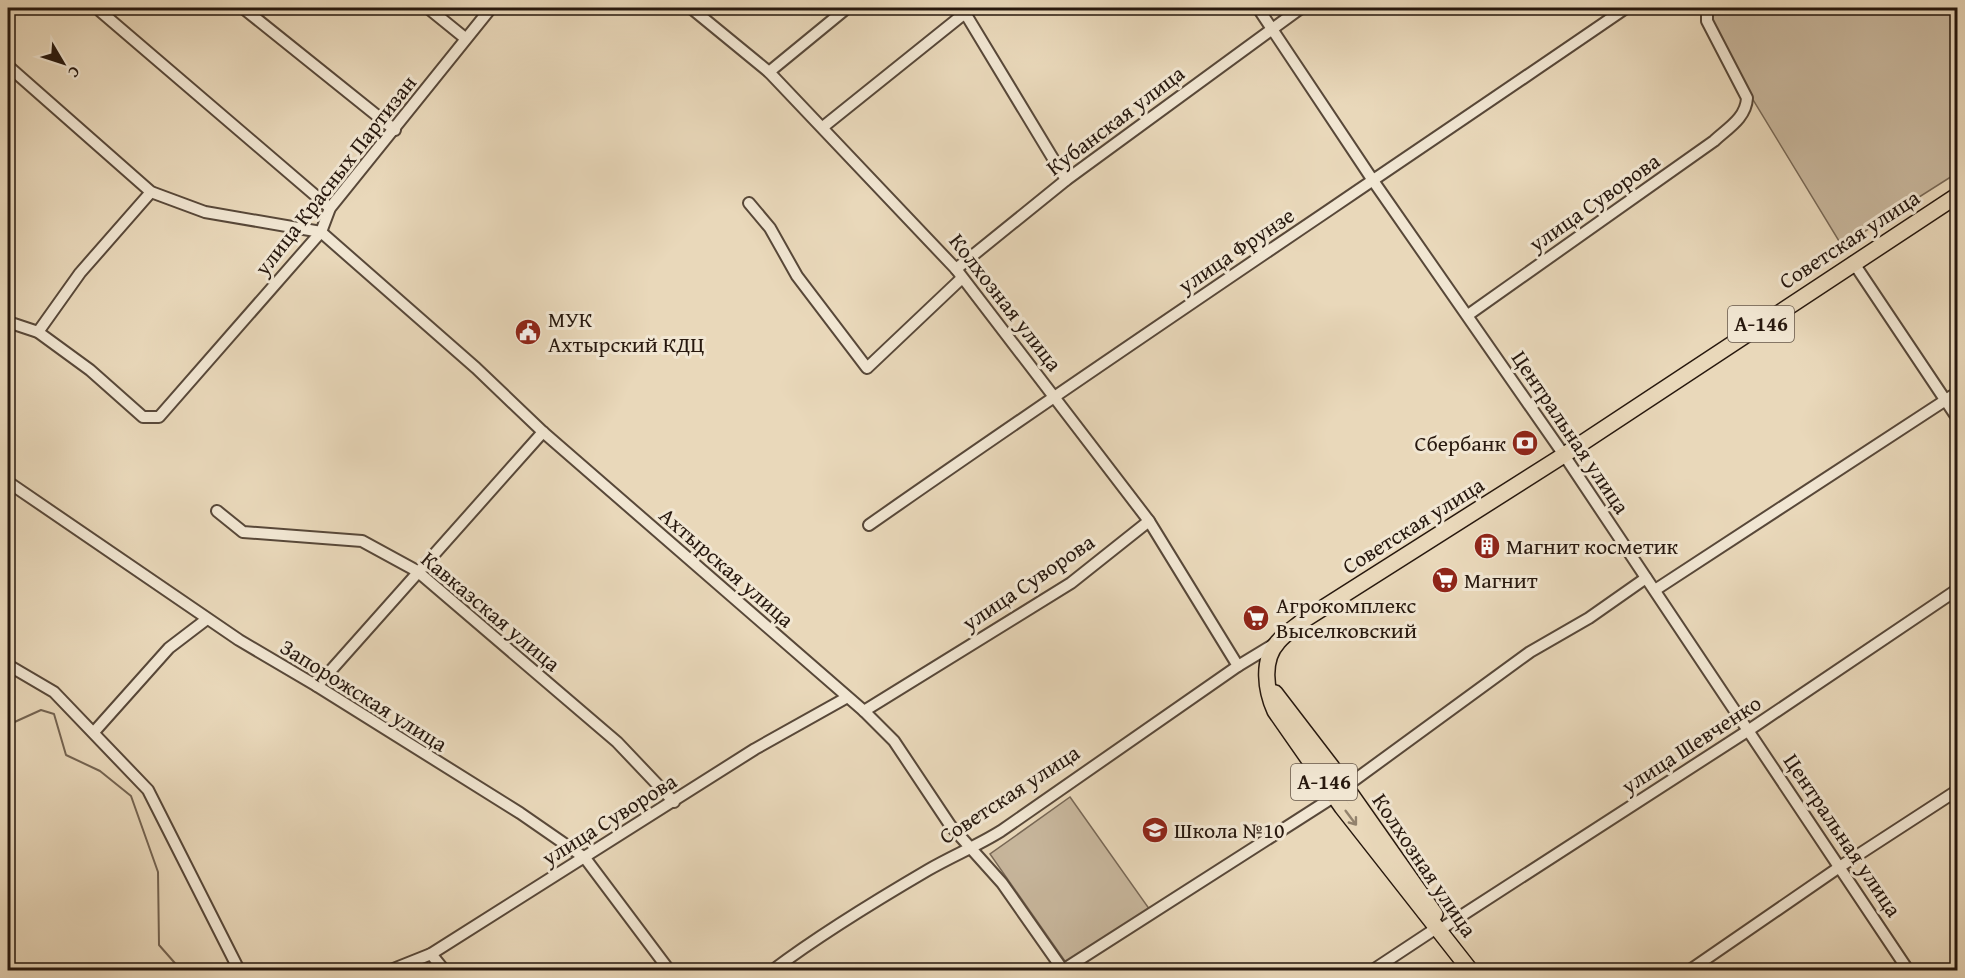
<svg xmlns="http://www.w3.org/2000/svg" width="1965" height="978" font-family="'Gentium Book Plus',serif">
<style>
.green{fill:#c8b79d;stroke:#786856;stroke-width:1.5}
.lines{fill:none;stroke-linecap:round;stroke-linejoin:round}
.stream{stroke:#746452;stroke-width:2}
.minor-casing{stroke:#584839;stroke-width:14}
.highway-casing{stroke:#27180e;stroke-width:18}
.minor{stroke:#f1e6d2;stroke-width:10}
.highway{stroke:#e9d8ba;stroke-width:15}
.oneway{stroke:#92826d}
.labels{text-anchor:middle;stroke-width:6;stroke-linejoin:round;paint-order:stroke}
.shield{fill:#f1e6d2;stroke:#645649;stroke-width:1.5}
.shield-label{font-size:21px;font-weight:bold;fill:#27180e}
.street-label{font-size:22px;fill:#27180e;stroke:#f1e6d2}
.poi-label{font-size:22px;fill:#27180e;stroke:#f1e6d2;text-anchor:start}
</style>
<rect width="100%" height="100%" fill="#e9d8ba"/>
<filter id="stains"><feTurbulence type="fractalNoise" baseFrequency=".00333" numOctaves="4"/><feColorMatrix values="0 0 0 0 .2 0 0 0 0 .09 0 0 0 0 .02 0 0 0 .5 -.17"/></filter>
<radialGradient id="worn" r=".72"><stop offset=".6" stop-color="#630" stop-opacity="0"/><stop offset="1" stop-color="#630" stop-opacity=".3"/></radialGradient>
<g class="green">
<path d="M1713,8H1951L1958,18L1957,173L1842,246L1713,34Z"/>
<path d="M1070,797L1150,910L1067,964L990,854Z"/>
</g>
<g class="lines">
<path class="stream" d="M8,725L41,710L54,714L66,755L100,771L131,796L158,872L159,945L181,970"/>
<defs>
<g id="minor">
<path d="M243,8L395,130"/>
<path d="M428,8L465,38"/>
<path d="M691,8L769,72L956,269L1149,521L1238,666"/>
<path d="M1258,8L1374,182L1564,455L1908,970"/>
<path d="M100,11L330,208"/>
<path d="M8,66L151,192L205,212L321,232L476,368L543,432L864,711L894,741L950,825L1002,883L1063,970"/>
<path d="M769,72L847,8"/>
<path d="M823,127L965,13L1066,180"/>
<path d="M749,203L770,228L797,276L867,368L962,278"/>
<path d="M1853,262L1958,419"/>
<path d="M956,269L1066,180L1301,8"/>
<path d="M1468,315L1714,141C1728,128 1746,118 1747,98L1707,21V8"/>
<path d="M8,322L38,332L90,370L143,417H159L321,232L330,208L491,8"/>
<path d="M38,332L80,273L151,192"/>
<path d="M8,482L239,640L317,686L520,813L585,858L669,970"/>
<path d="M217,511L243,532L362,541L417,571L617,742L674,802"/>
<path d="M869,525C1119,350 1374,181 1626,8"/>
<path d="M1655,590L1958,392"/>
<path d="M8,665L54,692L148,790L239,970"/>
<path d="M317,686L543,432"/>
<path d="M864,711L1071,583L1149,521"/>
<path d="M94,732L169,648L207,619"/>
<path d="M1345,787L1530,652L1589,618L1646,578"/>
<path d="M1444,927L1749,730L1958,589"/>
<path d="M431,954L444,970"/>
<path d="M391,970L431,954L755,749L846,698"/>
<path d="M773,970C822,933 875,901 928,870C952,856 977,846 1001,831L1238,666L1276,643"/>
<path d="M1063,970L1335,796"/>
<path d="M1373,970L1435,929"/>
<path d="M1690,970L1841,866L1958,790"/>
</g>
<g id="highway">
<path d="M1275,693L1331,766L1435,914"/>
<path d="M1470,970L1342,807L1275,711C1266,691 1261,660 1278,642C1285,633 1296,627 1304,620L1564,455L1958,195"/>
</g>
</defs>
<use href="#minor" class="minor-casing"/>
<use href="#highway" class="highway-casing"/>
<use href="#minor" class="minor"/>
<use href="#highway" class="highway"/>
</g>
<defs><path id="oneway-shaft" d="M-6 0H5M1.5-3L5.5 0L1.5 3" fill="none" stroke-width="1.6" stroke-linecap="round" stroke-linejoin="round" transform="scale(1.5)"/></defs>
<use class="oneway" href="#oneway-shaft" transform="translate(1351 818) rotate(53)"/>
<defs>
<symbol id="civic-disc" viewBox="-11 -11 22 22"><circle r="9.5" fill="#8f2418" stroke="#f1e6d2"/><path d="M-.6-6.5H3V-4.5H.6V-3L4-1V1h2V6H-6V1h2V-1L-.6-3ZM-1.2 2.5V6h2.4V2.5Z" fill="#fff"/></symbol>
<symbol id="bank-disc" viewBox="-11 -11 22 22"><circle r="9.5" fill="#8f2418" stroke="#f1e6d2"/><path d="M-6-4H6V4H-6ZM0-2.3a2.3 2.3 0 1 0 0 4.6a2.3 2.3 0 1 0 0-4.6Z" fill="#fff"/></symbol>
<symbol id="building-disc" viewBox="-11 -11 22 22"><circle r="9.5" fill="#8f2418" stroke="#f1e6d2"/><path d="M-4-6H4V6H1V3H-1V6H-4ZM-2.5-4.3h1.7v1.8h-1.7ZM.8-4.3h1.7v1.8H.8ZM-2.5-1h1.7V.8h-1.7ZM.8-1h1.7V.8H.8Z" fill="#fff"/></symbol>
<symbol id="supermarket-disc" viewBox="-11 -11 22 22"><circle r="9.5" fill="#8f2418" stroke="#f1e6d2"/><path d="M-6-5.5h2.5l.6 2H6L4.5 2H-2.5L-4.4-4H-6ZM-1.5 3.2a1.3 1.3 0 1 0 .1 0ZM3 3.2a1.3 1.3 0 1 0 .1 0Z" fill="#fff"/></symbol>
<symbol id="school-disc" viewBox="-11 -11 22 22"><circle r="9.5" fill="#8f2418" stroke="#f1e6d2"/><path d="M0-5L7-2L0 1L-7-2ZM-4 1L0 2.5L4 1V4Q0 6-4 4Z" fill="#fff"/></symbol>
</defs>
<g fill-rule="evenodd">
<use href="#civic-disc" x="513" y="317" width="30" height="30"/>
<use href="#bank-disc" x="1510" y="428" width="30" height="30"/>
<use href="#building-disc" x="1472" y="531" width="30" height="30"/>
<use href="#supermarket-disc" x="1430" y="565" width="30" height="30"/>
<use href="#supermarket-disc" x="1241" y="603" width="30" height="30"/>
<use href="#school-disc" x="1140" y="815" width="30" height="30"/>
</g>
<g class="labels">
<g class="shield">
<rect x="1728" y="306" width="66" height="36" rx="4.5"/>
<rect x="1291" y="764" width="66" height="36" rx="4.5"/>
</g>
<g class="shield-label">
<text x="1761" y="331">А-146</text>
<text x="1324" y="789">А-146</text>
</g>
<g class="street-label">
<text transform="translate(1115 120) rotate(-37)" y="8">Кубанская улица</text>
<text transform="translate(335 175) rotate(-52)" y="8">улица Красных Партизан</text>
<text transform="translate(1594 202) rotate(-35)" y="8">улица Суворова</text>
<text transform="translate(1849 239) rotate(-33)" y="8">Советская улица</text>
<text transform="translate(1236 250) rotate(-34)" y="8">улица Фрунзе</text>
<text transform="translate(1006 302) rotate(52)" y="8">Колхозная улица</text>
<text transform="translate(1571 432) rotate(56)" y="8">Центральная улица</text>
<text transform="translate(1413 525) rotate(-32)" y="8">Советская улица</text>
<text transform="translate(727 567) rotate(41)" y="8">Ахтырская улица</text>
<text transform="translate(1028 582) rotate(-34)" y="8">улица Суворова</text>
<text transform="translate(491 611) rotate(40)" y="8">Кавказская улица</text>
<text transform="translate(364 695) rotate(32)" y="8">Запорожская улица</text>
<text transform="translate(1691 744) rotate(-33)" y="8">улица Шевченко</text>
<text transform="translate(1009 794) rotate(-33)" y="8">Советская улица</text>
<text transform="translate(609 819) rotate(-32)" y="8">улица Суворова</text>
<text transform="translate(1843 835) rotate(56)" y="8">Центральная улица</text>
<text transform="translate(1425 865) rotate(56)" y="8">Колхозная улица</text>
</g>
<g class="poi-label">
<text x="548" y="327">МУК<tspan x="548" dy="25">Ахтырский КДЦ</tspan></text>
<text x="1506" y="451" text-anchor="end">Сбербанк</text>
<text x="1506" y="554">Магнит косметик</text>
<text x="1464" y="588">Магнит</text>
<text x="1276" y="613">Агрокомплекс<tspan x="1276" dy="25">Выселковский</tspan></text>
<text x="1174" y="838">Школа №10</text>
</g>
</g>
<rect width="1965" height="978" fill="none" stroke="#e9d8ba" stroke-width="30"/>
<rect x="9" y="9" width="1947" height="960" fill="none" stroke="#27180e" stroke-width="3"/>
<rect x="15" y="15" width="1935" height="948" fill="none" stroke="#27180e" stroke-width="1.5"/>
<g transform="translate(63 63) rotate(129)" stroke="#f1e6d2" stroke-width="4.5" paint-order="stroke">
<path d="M0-4.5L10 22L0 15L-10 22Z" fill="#27180e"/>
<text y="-9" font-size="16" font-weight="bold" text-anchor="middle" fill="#27180e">С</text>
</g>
<rect width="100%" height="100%" filter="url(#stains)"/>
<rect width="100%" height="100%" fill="url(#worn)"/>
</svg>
